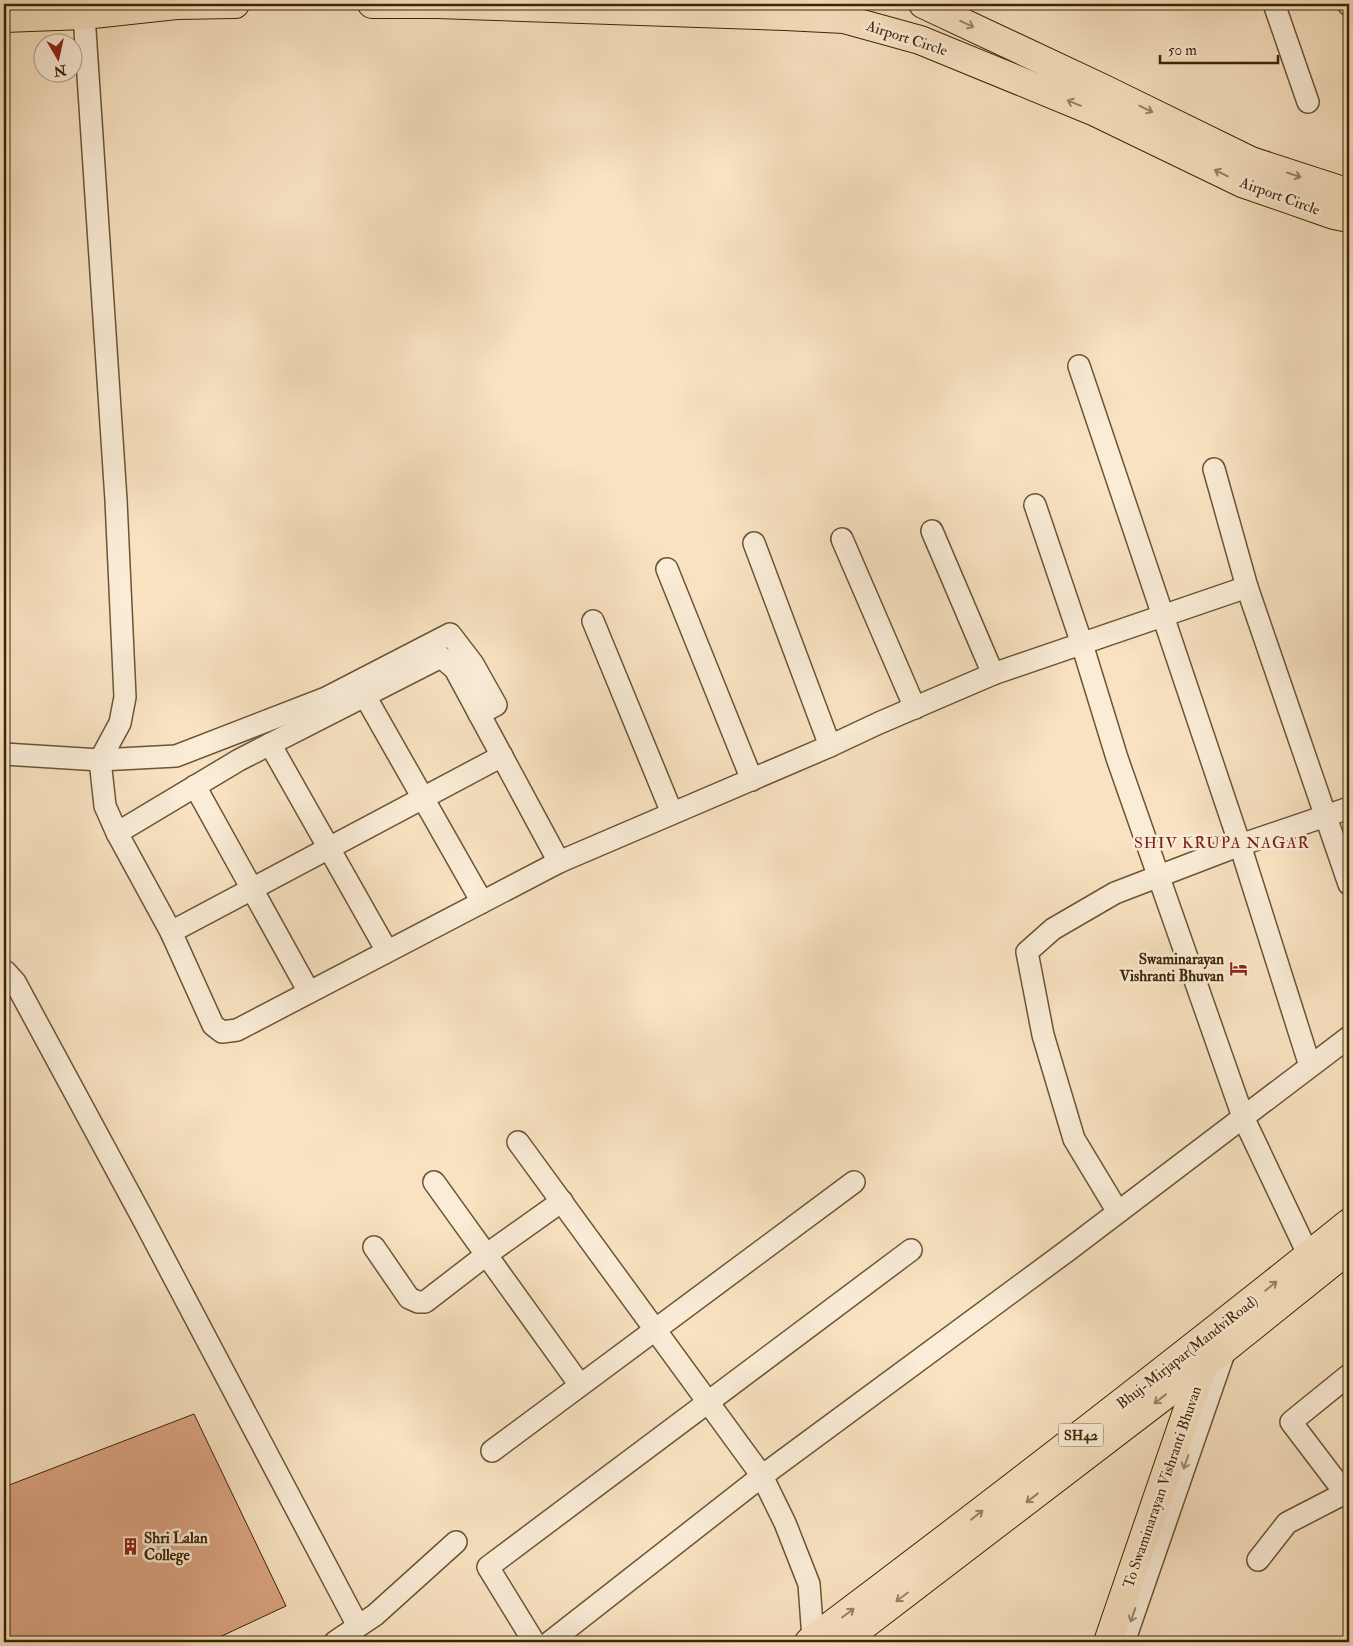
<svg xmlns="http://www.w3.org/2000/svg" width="1353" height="1646" font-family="'IM FELL Double Pica',serif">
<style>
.building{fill:#daa482;stroke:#3c2602}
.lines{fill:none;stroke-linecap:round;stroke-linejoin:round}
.minor-casing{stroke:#6b5532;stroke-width:24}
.major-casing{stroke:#3c2602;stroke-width:30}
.minor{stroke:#faecd7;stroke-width:21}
.major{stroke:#f8e2c1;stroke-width:28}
.oneway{stroke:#9a8462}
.oneway2{stroke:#9b896c}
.labels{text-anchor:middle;stroke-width:5;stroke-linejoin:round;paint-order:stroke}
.shield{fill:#faecd7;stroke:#756142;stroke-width:1}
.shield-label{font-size:14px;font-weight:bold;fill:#3c2602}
.street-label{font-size:15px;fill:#3c2602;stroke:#faecd7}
.poi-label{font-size:15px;font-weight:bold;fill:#3c2602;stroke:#faecd7;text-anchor:end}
.neighbourhood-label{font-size:16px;letter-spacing:1px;fill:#7a1f14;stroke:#faecd7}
</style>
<rect width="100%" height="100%" fill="#f8e2c1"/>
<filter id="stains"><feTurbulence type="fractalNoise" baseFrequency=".004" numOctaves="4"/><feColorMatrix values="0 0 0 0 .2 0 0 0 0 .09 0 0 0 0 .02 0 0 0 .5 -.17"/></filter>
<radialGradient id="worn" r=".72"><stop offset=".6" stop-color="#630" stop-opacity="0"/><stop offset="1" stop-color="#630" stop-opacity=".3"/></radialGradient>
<path class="building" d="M194,1414L286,1606L209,1642H4V1487Z"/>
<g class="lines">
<defs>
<g id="minor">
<path d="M1274,4L1308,102"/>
<path d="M1349,4V5"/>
<path d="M84,15L116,500L125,697L120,723L100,760L105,806L117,833L171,932L213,1025L222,1032L237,1030L559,862L830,746L879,723L993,674L1247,587"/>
<path d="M1079,366L1240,845L1310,1066"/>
<path d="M1214,469L1247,587L1349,884"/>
<path d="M1035,505L1082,644L1117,758L1243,1117L1309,1256"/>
<path d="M932,531L993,674"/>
<path d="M842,539L915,708"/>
<path d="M754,543L830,746"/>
<path d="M667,569L752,780"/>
<path d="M593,621L672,813"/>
<path d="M365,696L482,902"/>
<path d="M270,744L387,951"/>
<path d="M4,754L100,760L176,756L326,698L450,634L473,664L496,705L479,714"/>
<path d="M195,786L309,992"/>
<path d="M117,833L239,760L441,657L455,669L559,862"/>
<path d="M171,932L502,756"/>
<path d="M4,972H6L15,982L142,1217L358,1626"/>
<path d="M518,1142L762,1476L785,1523L809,1584L813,1639"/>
<path d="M434,1182L580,1385"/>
<path d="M1118,1212L1074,1139L1043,1035L1027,952L1053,929L1115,893L1240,845L1349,808"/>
<path d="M374,1247L409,1298L418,1302H425L486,1255L562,1201"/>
<path d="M492,1451L854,1182"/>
<path d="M1345,1493L1291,1422L1349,1375"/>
<path d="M1258,1560L1287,1523L1345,1493L1349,1494"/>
<path d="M335,1642L375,1615L456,1542"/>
<path d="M534,1642L488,1567L911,1250"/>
<path d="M550,1642L762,1476L1067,1251L1349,1037"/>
<path d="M1124,1642L1225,1350"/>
</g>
<g id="major">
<path d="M372,4H437L785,16L844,19L920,40L1093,111L1242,183L1334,215L1349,218"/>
<path d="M923,4L1104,89L1251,161L1349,193"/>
<path d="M4,18L84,15L176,5L235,4"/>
<path d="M809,1642C991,1505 1171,1366 1349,1223"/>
<path d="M842,1642L1203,1366L1349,1249"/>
<path d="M1108,1642L1204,1362"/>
</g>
</defs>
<use href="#minor" class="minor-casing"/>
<use href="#major" class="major-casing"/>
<use href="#minor" class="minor"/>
<use href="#major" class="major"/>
</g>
<defs><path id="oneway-shaft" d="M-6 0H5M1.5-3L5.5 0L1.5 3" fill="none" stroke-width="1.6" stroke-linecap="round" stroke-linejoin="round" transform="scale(1.25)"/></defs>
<g class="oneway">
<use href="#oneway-shaft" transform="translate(967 24) rotate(25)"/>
<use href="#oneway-shaft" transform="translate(1074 103) rotate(-158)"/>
<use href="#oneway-shaft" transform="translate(1146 109) rotate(26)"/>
<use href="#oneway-shaft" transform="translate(1221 173) rotate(-154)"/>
<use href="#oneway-shaft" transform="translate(1294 175) rotate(19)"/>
<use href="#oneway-shaft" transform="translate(1271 1286) rotate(-39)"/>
<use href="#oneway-shaft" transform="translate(1160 1399) rotate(142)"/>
<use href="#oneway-shaft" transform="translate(1032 1498) rotate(142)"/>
<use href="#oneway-shaft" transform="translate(977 1515) rotate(-38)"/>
<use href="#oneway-shaft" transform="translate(902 1597) rotate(143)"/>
<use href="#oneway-shaft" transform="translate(848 1613) rotate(-37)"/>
</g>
<g class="oneway2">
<use href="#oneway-shaft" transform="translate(1186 1462) rotate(109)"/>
<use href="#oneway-shaft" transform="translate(1133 1615) rotate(109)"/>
</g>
<defs>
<symbol id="hotel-bare" viewBox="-9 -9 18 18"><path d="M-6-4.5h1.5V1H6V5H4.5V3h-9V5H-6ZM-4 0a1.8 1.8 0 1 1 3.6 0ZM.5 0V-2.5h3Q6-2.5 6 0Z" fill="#8f2418" stroke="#faecd7" stroke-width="2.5" paint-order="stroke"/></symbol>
<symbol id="building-bare" viewBox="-9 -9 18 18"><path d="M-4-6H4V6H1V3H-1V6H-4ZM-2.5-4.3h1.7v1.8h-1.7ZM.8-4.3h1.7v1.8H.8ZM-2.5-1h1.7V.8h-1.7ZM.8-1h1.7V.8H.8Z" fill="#8f2418" stroke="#faecd7" stroke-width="2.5" paint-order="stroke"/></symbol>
</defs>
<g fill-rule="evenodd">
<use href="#hotel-bare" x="1226" y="956" width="25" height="25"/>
<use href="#building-bare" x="118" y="1534" width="25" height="25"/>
</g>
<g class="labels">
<rect class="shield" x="1058.5" y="1423.5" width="45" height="23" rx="4"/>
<g class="shield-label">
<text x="1081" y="1440">SH42</text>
</g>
<g class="street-label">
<text transform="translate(907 38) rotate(18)" y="5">Airport Circle</text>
<text transform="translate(1280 196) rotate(20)" y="5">Airport Circle</text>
<text transform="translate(1187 1352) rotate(-38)" y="5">Bhuj-Mirjapar(MandviRoad)</text>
<text transform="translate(1162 1487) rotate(-71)" y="5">To Swaminarayan Vishranti Bhuvan</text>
</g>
<g class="poi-label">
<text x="1224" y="964">Swaminarayan<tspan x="1224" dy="17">Vishranti Bhuvan</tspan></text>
<text x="144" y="1543" text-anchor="start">Shri Lalan<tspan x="144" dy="17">College</tspan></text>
</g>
<g class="neighbourhood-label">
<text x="1222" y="848">SHIV KRUPA NAGAR</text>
</g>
</g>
<rect width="1353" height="1646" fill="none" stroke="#f8e2c1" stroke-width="20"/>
<rect x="5" y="5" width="1343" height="1636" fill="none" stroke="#3c2602" stroke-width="2.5"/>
<rect x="10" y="10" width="1333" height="1626" fill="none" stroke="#3c2602"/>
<g transform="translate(58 58) rotate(171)"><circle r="24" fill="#faecd7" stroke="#ae9d82"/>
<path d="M0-4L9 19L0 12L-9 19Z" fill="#8f2418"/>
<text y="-8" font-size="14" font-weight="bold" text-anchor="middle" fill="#3c2602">N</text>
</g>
<path d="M1160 55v8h118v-8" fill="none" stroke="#3c2602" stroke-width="2.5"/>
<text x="1168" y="55" font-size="15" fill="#3c2602" stroke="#faecd7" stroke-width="4" paint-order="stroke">50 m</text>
<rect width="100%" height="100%" filter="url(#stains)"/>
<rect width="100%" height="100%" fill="url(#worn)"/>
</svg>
